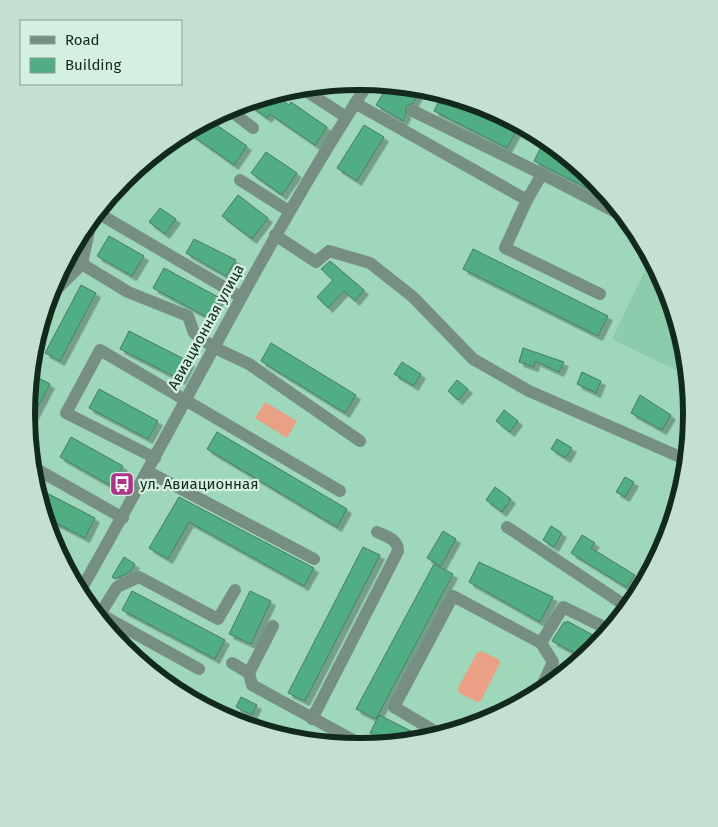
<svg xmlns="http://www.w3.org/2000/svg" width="718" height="827" font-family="'Fira Sans',sans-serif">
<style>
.built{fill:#8cccab}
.green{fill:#eaa085}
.building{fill:#51ae83;stroke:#467c62;filter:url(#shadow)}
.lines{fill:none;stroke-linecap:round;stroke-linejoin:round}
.minor{stroke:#778e82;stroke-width:12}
.labels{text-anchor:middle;stroke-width:4.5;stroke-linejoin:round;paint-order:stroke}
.street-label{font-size:15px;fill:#12291e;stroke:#d4f0e1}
.poi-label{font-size:15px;fill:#12291e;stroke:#d4f0e1;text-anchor:start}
.rim{fill:none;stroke:#12291e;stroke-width:6}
</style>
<defs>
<filter id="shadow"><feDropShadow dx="4.5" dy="4.5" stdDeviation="0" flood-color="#0004"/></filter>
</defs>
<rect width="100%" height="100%" fill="#9ed7b9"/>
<path class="built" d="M651,258L667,286L685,349L688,376L612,339Z"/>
<g class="green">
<path d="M265,402L297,421L287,438L255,418Z"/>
<path d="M481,651L498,659L500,663L481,701L477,702L459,693L458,688L477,653Z"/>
</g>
<g class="building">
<path d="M389,84L423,87L413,103L406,107V115L403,121L376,105Z"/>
<path d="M273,93L289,105L291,102L327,127L315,145L270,114L267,118L245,102Z"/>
<path d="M443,93L516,132L507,148L434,111Z"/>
<path d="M208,119L247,146L234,165L186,131Z"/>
<path d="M364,125L384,137L357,181L337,168Z"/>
<path d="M542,145L569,157L594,178L614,202L534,161Z"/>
<path d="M266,152L297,173L282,195L251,173Z"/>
<path d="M238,195L268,218L252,239L222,216Z"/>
<path d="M160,208L176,219L165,234L149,222Z"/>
<path d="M109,236L144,256L132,276L97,256Z"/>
<path d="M194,239L236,260L226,276L186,253Z"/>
<path d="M473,249L608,316L598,336L463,269Z"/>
<path d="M330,261L364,290L355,301L344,291L328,308L317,297L333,280L321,269Z"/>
<path d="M164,268L220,298L209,318L153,288Z"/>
<path d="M81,285L96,293L60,361L45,353Z"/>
<path d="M129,331L190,362L181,380L120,349Z"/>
<path d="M271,343L356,395L345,413L261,361Z"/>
<path d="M523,348L564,362L559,372L535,361L534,367L519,362Z"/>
<path d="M402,362L421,374L414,386L394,374Z"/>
<path d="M582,372L601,381L596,393L577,384Z"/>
<path d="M35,376L50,384L28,426L29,389Z"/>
<path d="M457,380L468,389L458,400L448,391Z"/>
<path d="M99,389L158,421L148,439L89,408Z"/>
<path d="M640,395L671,415L662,430L631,413Z"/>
<path d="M504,410L518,421L510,432L496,421Z"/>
<path d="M217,432L347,509L337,527L207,449Z"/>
<path d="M71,437L123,466L111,486L60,457Z"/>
<path d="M557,439L572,448L566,458L551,449Z"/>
<path d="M625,477L634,482L625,497L616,492Z"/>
<path d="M495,487L511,499L502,512L486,500Z"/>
<path d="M43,491L95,518L85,538L44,517L39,499Z"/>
<path d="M179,497L314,568L304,586L189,522L168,559L149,548Z"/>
<path d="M551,526L562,533L554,547L543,540Z"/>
<path d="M443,531L456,539L441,566L427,558Z"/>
<path d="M582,535L595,543L591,548L635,575L626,587L571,553Z"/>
<path d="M363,547L380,555L305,701L288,693Z"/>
<path d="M124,557L135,564L130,572L115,579L112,577Z"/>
<path d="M479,562L553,597L540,622L469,582Z"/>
<path d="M434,564L453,574L376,719L356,709Z"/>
<path d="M132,591L225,640L215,659L122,610Z"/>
<path d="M250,591L271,601L251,644L229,634Z"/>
<path d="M567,621L602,640L584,658L552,641L564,622L566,623Z"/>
<path d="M241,697L257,705L252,715L236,707Z"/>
<path d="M379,715L427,739L390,743L370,733Z"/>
</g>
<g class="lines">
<g class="minor">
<path d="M300,87L346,117"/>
<path d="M355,103L527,200L505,248L600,294"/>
<path d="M227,108L253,128"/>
<path d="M413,111L542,174L527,200"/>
<path d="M542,174L627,218"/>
<path d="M240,180L289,211"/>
<path d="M96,212L241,297"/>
<path d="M275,235L316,262L329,251L370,263L413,297L473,359L529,391L687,460"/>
<path d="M57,275L82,264L128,292L188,316L194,333L213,347L249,364L360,441"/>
<path d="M37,334L57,289L82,264L92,217"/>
<path d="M155,458L66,413L100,350L340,491"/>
<path d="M31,466L123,518"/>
<path d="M147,471L314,559"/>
<path d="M507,527L623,604L626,610"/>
<path d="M79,593C177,423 262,246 369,82"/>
<path d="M91,609L199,669"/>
<path d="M100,614L117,587L139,577L218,619L235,590"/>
<path d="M232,663L249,673L252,685L364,746"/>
<path d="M249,673L273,626"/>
<path d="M538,694L553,662L541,643"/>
<path d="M312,719L398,551C398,539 387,537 377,532"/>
<path d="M441,735L394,707L453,596L541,643L563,607L610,630"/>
</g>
</g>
<defs>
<symbol id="bus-square" viewBox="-11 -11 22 22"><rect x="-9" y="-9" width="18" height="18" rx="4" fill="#ac3489" stroke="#d4f0e1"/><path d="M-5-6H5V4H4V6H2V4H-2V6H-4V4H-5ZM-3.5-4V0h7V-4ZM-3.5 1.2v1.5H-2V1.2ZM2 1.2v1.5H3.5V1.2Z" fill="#fff"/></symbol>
</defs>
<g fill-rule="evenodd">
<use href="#bus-square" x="108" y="470" width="28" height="28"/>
</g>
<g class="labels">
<g class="street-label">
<text transform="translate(206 327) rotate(-61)" y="5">Авиационная улица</text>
</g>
<g class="poi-label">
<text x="140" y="489">ул. Авиационная</text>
</g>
</g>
<path d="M0 0H718V827H0ZM35 414a324 324 0 1 1 648 0a324 324 0 1 1-648 0Z" fill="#c4e0d1" fill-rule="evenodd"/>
<path class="rim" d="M35 414a324 324 0 1 1 648 0a324 324 0 1 1-648 0Z"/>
<rect x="20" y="20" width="162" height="65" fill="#d4f0e1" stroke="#86a093"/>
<rect x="30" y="36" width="25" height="8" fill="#778e82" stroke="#86a093"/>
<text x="65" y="45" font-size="15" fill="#12291e">Road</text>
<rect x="30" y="58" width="25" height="15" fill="#51ae83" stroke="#86a093"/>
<text x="65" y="70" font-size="15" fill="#12291e">Building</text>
</svg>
